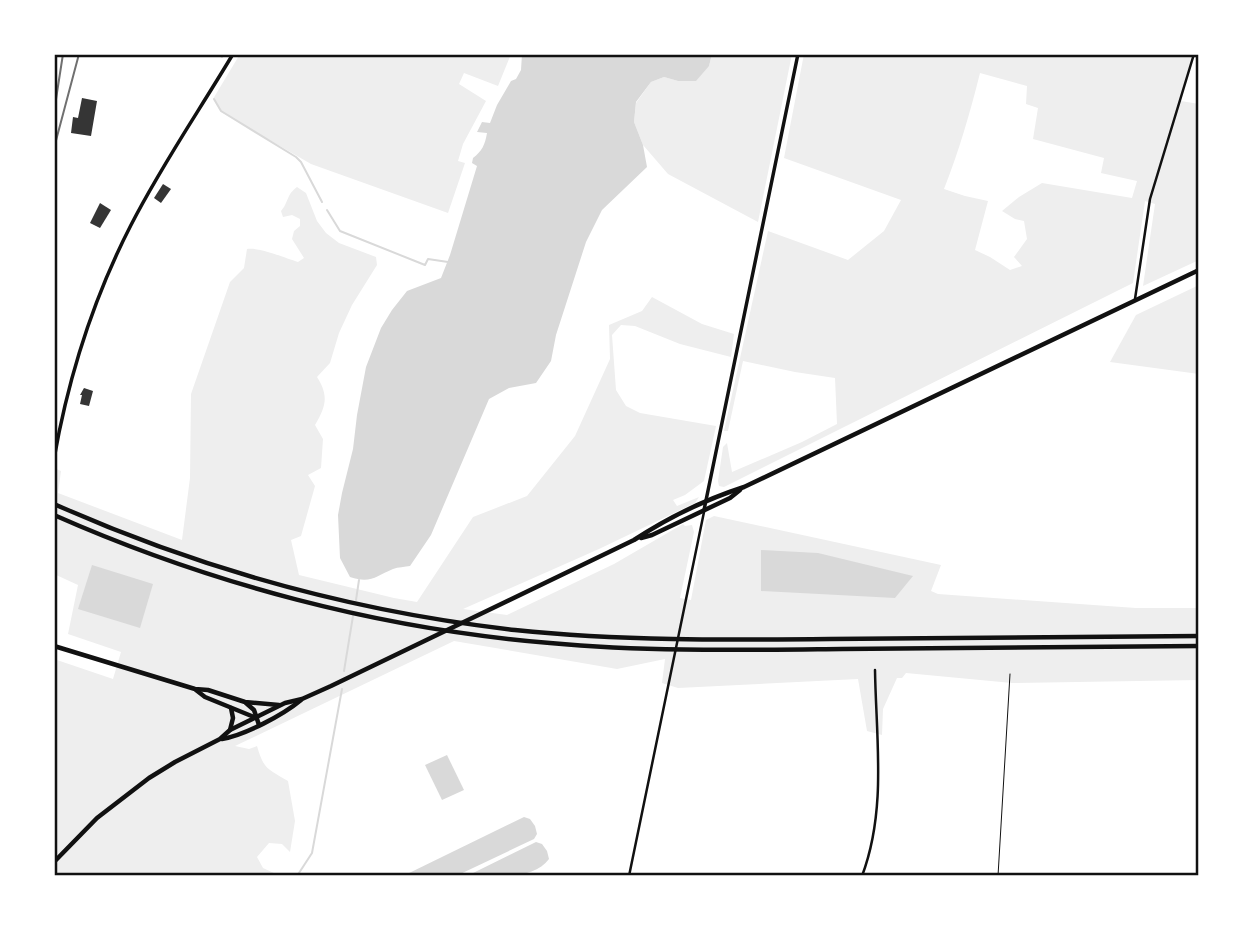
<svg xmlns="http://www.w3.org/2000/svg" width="1253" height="930" font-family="Mulish,sans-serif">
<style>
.green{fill:#eee;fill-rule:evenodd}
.water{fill:#d9d9d9}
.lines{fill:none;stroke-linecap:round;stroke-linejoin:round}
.stream{stroke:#d9d9d9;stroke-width:2}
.building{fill:#353535}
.path{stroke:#111;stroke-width:1}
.minor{stroke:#111;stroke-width:2.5}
.tertiary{stroke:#111;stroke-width:3.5}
.primary{stroke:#111;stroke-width:4.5}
.motorway{stroke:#111;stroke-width:4.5}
.rail{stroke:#707070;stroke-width:2}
.neatline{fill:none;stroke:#111;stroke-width:2.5}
</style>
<rect width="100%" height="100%" fill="#fff"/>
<g class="green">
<path d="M240,54H428L436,57L438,54H511L498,86L464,73L459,84L486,101L463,144L458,161L465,163L448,213L311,164L221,112L213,99Z"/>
<path d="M712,54H792L758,222L668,174L643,145L634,122L636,103L651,82L664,77L678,81L709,66Z"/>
<path d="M804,54H1194L1181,101L1199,104V260L1143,286L1155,204L1145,201L1133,283L724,487L719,486L718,481L723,447L727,443L732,472L802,442L837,424L835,378L795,372L743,361L728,431H724L768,231L848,260L884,231L901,200L784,158ZM980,73L1027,86L1026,104L1038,108L1033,139L1104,158L1101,173L1137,181L1132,198L1042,183L1019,197L1002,211L1015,219L1024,221L1027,239L1014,257L1022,266L1010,270L990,257L975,250L988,201L965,196L944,189C959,151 970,113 980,73Z"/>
<path d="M297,187L306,193L317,221L326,233L339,243L376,257L377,265L352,305L339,333L330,363L317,377C329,396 326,406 315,425L323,439L321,468L308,475L315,486L301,536L291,540L299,575L394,598L417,602L473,517L527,496L575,436L610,359L609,325L642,311L652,297L702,324L734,334L731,357L680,344L635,326L621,325L612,335L616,390L626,406L640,413L716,426L704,481L685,495L673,500L677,506L699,497L695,503L599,549L463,609L507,615L614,564L683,524L685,526L692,525L694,532L680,598L691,600L706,520L714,516L941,565L931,591L938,594L1136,608H1199V680L1012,683L906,673L902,678H897L883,709L882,735L867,731L858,679L678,688L662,683L665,659L617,669L454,641L235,746L249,749L257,746C264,770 268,769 288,781L295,821L290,852L282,844L269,843L257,857L263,868L276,874L275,876H54V659L113,679L121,652L68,634L78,585L54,574V468L61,471L58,493L182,540L190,478L191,394L230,282L244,268L247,249C260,247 285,258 298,262L304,258L292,239L294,231L300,226V219L292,215L283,217L281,211C289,202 286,195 297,187Z"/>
<path d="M1199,285V374L1110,362L1136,315Z"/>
</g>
<g class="water">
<path d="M522,54H712L709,66L696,81H678L664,77L651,82L636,102L634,122L643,145L647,167L602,210L586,242L556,335L551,361L536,383L509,388L489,399L431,535L410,566C405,567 398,567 393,569C376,576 371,584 350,577L340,558L338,515L342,493L353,449L357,415L366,367L381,328L392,310L407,291L441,278L450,255L477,166L472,163L473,158C482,151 485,145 487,133L477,132L482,122L490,123L497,105L511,81L516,79L521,70Z"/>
<path d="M761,550L818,553L913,576L895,598L761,591Z"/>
<path d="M92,565L153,584L140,628L78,609Z"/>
<path d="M447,755L464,790L442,800L425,765Z"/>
<path d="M524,817L530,819L535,826L537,834L534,839L456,876H403Z"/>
<path d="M536,842L542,844L547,851L549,859C533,881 491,876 467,876Z"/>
</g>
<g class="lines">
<g class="stream">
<path d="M218,54L222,57"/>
<path d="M214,99L221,111L296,157L301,162L322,202"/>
<path d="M327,210L340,231L425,265L428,259L448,262"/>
<path d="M356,600L359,580"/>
<path d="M344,671L353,616"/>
<path d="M297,876L312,853L342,689"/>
</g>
</g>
<g class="building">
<path d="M82,98L97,101L91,136L71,133L73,117L78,118Z"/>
<path d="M163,184L171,189L161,203L154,198Z"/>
<path d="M100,203L111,210L100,228L90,223Z"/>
<path d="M84,388L93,391L89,406L80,404L82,395H80Z"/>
</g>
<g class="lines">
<path class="path" d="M998,876L1010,674"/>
<g class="minor">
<path d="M1135,299L1150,199L1194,54"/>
<path d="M629,876L704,512"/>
<path d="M862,876C887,810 876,738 875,670"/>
</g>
<g class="tertiary">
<path d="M54,459C68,379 94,297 131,225C161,166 199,111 233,54"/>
<path d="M704,510L798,54"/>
</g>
<g class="primary">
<path d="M641,538L652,535L730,498L740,490"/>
<path d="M54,646L195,689L208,690L245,702L279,705"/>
<path d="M196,690L205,697L254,717"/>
<path d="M246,703L254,710L259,725"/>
<path d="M230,730L233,718L231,708"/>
<path d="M222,739C245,735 283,715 301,700"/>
<path d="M54,862L97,818L149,778L175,762L220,739L230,730L285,703L302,699L331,686L634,540C666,519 707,499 744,487L1199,270"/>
</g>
<g class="motorway">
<path d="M54,504C200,569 357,612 515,630C620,641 725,640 830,639C953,638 1076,637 1199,636"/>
<path d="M54,515C210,584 380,629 550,643C647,652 745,650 842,649C961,648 1080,647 1199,646"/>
</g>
<g class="rail">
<path d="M54,112L63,54"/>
<path d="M54,148L79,54"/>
</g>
</g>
<rect width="1253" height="930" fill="none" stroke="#ffffff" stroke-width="112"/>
<rect x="56" y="56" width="1141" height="818" class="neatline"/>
</svg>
